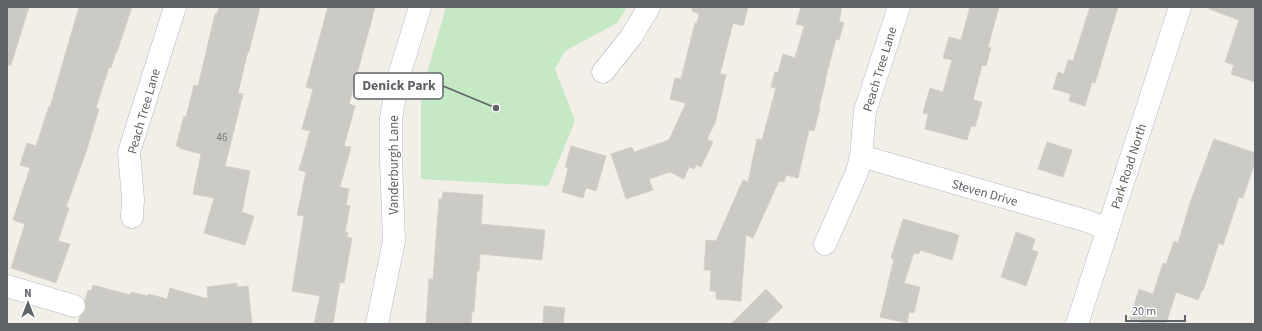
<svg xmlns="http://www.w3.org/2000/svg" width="1262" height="331" font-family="'Source Sans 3',sans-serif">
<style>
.green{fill:#c5e8c5}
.building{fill:#cccac5;stroke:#d6d1c6}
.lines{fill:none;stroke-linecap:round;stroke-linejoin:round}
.minor-casing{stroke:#b5b8bc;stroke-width:23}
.minor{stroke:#fff;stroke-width:22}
.labels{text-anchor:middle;stroke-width:3;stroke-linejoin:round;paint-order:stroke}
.number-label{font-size:11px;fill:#7a7d7f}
.street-label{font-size:13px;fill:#5f6368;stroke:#fff}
.leader{fill:none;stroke:#5f6368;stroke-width:1.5}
.callout-dot{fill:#5f6368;stroke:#fff;stroke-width:1.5}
.callout{fill:#fff;stroke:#5f6368;stroke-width:1.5}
.callout-label{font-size:14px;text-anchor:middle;font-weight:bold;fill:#5f6368}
</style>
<rect width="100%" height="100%" fill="#f1efe8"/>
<path class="green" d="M446,7H627L617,23L565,51L555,69L575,121L548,186L421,179V94Z"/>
<g class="building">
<path d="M7,7H29L11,65H7Z"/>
<path d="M79,7H132L117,52H116L111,68L109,67L96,108L99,109L86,152L66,207L69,208L58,241L70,244L56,283L11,268L25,224L13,220L30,168L20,165L27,143L36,146L49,106L50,107Z"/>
<path d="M219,7H260L249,52L248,51L238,93L243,94L225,166L250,171L242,212L254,216L245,245L204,233L214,198L193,194L201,154L179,148L180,147L176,146L184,116L186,117L194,85L198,86L215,14H217Z"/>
<path d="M328,7H375L349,104L355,106L344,146L351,147L340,187L349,189L346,205L350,206L345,232H348L347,237L352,238L344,283L340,282L333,324H314L320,296L292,291L304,216L297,215L306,172L299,170L310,131L302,129L313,89L306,87Z"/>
<path d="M692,7H748L743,26L733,23L720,74L726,75L715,123L707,139L713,142L701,167L696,165L694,169L689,167L684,179L670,172L649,179L653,190L626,199L611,154L632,147L634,152L669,140L686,103L670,99L675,78L681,79L695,23H697L699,14L692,11Z"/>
<path d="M801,7H842L839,21L844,23L839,40L836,39L825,80H826L819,107L820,108L814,131L809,130L798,178L786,175L784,182L779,181L753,238L746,235L741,301L716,299V291H710L711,270H704L706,240L716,241L743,180L748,182L757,139L762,140L776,88L771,87L775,72L778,73L783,54L795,58L804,26L796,24Z"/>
<path d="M970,7H999L988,47L991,48L986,66L982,65L973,100L982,102L975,127L971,126L967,140L925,129L928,114L923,113L930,88L943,92L952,60L943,58L949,37L961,40Z"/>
<path d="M1090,7H1118L1095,83L1092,82L1085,106L1069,101L1071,94L1053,89L1058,72L1064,74L1068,60L1073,61Z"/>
<path d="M1210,7H1255V82L1231,74L1234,65L1225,62L1239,20L1209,9Z"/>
<path d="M1214,139L1255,153V162L1243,198L1239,197L1223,245L1219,243L1203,291L1202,290L1198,300L1176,292L1166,324H1145L1130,319L1139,289L1153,294L1163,263L1166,264L1174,241L1178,243L1191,200Z"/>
<path d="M1047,142L1072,150L1063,177L1038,169Z"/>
<path d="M571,146L606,156L596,191L586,188L583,198L562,192L568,168L565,167Z"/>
<path d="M443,192L483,195L481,224L545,230L542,260L480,254L479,271H477L474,312L472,311L471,324H426L429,279H433L439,199H442Z"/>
<path d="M903,219L959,235L952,260L920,250L919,254L914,253L904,283L920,287L914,313L909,312L907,323L880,317L894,259L891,258Z"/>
<path d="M1016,232L1035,239L1032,250L1038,252L1026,286L1001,277Z"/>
<path d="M237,283V287L248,286L252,324H78L80,316L86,309L85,301L88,290L91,291L93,285L130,295L131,292L148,296L149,294L167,299L170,288L208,299L207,287Z"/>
<path d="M766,289L783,307L765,324H731Z"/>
<path d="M544,306L565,308L563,324H543Z"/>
</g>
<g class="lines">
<defs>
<g id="minor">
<path d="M603,72L631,37L649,7"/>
<path d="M861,156L1087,221L1108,229"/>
<path d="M132,217L133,199L129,152L175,7"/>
<path d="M825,244L857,172L861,156L865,111L899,7"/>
<path d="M7,286L74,306"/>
<path d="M377,324L394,241L391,160V118L398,79L420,7"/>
<path d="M1077,324L1180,7"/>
</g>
</defs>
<use href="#minor" class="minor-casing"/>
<use href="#minor" class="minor"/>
</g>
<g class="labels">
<g class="number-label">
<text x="222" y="141">46</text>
</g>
<g class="street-label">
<text transform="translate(879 69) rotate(-73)" y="5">Peach Tree Lane</text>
<text transform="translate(143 111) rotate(-74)" y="5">Peach Tree Lane</text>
<text transform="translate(393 165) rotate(-90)" y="5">Vanderburgh Lane</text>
<text transform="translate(1128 166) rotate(-72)" y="5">Park Road North</text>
<text transform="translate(985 192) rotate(16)" y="5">Steven Drive</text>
</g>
</g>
<path class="leader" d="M496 108L443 86"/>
<circle class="callout-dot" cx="496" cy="108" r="4"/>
<rect class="callout" x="354" y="73" width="89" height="26" rx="4"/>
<g class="callout-label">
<text x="399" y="90">Denick Park</text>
</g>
<rect width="1262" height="331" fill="none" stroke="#5f6368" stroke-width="16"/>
<g transform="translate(28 303)" stroke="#ffffff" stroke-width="3" paint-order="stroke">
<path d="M0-3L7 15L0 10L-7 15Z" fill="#5f6368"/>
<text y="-6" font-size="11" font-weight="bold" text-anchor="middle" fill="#5f6368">N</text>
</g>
<path d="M1126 315v6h59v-6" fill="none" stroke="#5f6368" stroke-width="2"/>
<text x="1132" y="315" font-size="12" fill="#5f6368" stroke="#ffffff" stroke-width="3" paint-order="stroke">20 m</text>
</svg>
